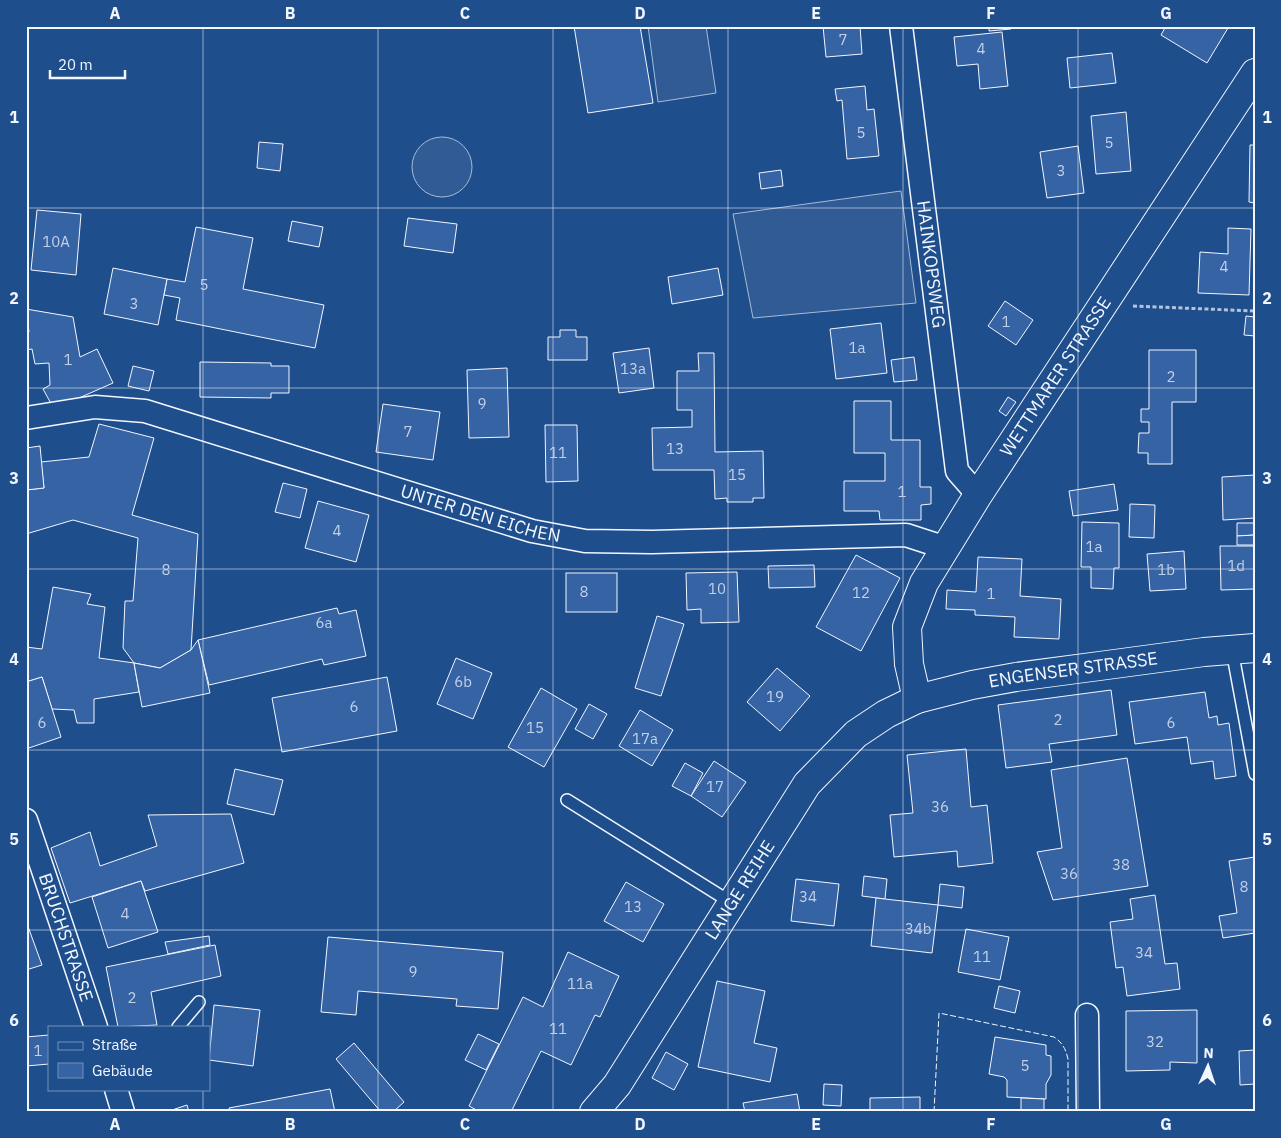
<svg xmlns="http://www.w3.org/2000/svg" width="1281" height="1138" font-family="'IBM Plex Sans',sans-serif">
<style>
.built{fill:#305b95;stroke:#a8bbd7}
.building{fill:#3563a3;stroke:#f2f6ff}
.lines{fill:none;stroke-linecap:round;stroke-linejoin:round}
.lane-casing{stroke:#f2f6ff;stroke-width:14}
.street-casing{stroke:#f2f6ff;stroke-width:25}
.secondary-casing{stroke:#f2f6ff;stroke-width:30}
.path{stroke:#b3c4dc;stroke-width:3;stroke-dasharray:4 2.5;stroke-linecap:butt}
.lane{stroke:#1f4e8c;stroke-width:11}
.street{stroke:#1f4e8c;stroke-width:22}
.secondary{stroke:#1f4e8c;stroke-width:28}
.fence{stroke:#f2f6ff;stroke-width:1;stroke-dasharray:6 2.5;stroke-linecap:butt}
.grid{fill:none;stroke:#f2f6ff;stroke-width:1;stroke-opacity:0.55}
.labels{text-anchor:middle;stroke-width:4;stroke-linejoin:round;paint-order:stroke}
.number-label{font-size:15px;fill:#c3d1e8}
.street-label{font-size:18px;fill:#f2f6ff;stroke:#1f4e8c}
.neatline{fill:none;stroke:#f2f6ff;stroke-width:2}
.grid-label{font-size:16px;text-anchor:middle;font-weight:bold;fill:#f2f6ff}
</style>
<rect width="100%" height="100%" fill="#1f4e8c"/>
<g class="built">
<path d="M648,26H706L716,93L658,102Z"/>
<circle cx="442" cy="167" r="30"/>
<path d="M901,191L916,303L753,318L733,214Z"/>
</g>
<g class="building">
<path d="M574,26H640L653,103L588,113Z"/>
<path d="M823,26H860L862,54L826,57Z"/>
<path d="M989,26H1010L1011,29L989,31Z"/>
<path d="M1166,26H1225L1228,28L1207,63L1161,35Z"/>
<path d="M1002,32L1008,86L980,89L978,64L957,66L954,37Z"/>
<path d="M1112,53L1116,83L1070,88L1067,58Z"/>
<path d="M865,86L867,110L874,109L879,156L847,159L842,100L837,101L835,89Z"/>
<path d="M1126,112L1131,171L1096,174L1091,116Z"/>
<path d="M259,142L283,144L280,171L257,168Z"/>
<path d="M1250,145H1255V203L1249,202Z"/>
<path d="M1078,146L1084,193L1047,198L1040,152Z"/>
<path d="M781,170L783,186L761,189L759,173Z"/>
<path d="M37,210L81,214L76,275L31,270Z"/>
<path d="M408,218L457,224L453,253L404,246Z"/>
<path d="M292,221L323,227L319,247L288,241Z"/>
<path d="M196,227L253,238L243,289L324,305L315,348L176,320L180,298L164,295L167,279L185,282Z"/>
<path d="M1228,228L1251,229L1249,295L1198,293L1200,252L1228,254Z"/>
<path d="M113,268L167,279L158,325L104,314Z"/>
<path d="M718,268L723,295L672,304L668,277Z"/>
<path d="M1005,301L1033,320L1016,345L988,326Z"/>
<path d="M26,309L73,317L80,357L97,349L113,383L54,409L43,389L50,385L49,363L35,364L32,349L26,350V332H29Z"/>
<path d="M1246,316L1255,317V336L1244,335Z"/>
<path d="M881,323L887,373L836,379L830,329Z"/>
<path d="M560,330H576V337H587V360H548V337H560Z"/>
<path d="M649,348L654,388L619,393L613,353Z"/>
<path d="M1149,350H1196V402H1172V464H1148V453H1138L1139,433H1149V422H1141V409H1149Z"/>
<path d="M698,353H714L715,452L763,451L764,498H753V502H727V498L715,499L714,470H653L652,428L692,427V410H677V371H699Z"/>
<path d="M914,357L917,380L894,382L891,360Z"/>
<path d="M200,362L271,363V366H289V393H271V398L200,397Z"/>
<path d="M133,366L154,371L149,391L128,386Z"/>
<path d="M507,368L509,437L469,438L467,370Z"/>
<path d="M1008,397L1016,402L1006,416L999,411Z"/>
<path d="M854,401H891V440H920V487H931V504L921,505V520H880L879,511H844V481H885V453H854Z"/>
<path d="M383,404L440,412L433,460L376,452Z"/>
<path d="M99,424L154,438L132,515L198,534L191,650L160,668L134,663L123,648L125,601H133L138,538L73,520L26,534V490L44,488L41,462L89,457Z"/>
<path d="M545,425H577L578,481L546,482Z"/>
<path d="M40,446L44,488L26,490V448Z"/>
<path d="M1255,475V518L1223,520L1222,477Z"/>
<path d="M283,483L307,489L300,518L275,512Z"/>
<path d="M1114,484L1118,510L1073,516L1069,491Z"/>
<path d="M318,501L369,515L356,562L305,548Z"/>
<path d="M1130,504L1155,505L1154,538L1129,537Z"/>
<path d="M1082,522L1119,523V568H1114L1113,589L1091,588V567H1081Z"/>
<path d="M1237,523H1255V535L1237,536Z"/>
<path d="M1255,535V545H1237V536Z"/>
<path d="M1220,546H1254V589L1221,590Z"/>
<path d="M1184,551L1186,589L1150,591L1147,554Z"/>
<path d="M856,555L900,578L861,651L816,627Z"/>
<path d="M978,557L1022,559L1020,596L1061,599L1059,639L1014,637L1015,617L975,615V610L946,609L947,590L976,592Z"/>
<path d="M814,565L815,587L769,588L768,566Z"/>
<path d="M737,572L739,622L701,623V609L687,610L686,573Z"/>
<rect x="566" y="573" width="51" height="39"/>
<path d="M53,587L91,594L87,604L105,607L99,658L134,663L139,692L94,699V723H77L74,710L52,709L42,677L26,682V647L42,649Z"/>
<path d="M337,608L339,614L356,610L366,656L324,665L322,659L209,685L198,640Z"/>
<path d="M657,616L684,624L661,696L635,688Z"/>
<path d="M198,640L210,693L142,707L134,663L160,668L191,650Z"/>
<path d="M456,658L492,673L473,719L437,704Z"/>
<path d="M777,668L810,696L780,731L747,702Z"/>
<path d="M42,677L61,737L26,749V682Z"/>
<path d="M387,677L397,731L282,752L272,698Z"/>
<path d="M541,688L577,709L544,767L508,747Z"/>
<path d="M1111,690L1117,735L1049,744L1052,762L1006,768L998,705Z"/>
<path d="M1205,692L1209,718L1217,716L1218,725L1229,723L1236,776L1215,779L1213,761L1191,764L1187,737L1135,744L1129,702Z"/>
<path d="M589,704L607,714L593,739L575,729Z"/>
<path d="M640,710L673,730L652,766L619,746Z"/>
<path d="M966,749L971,807L987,805L993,863L958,867L957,851L894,857L890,815L913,813L907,755Z"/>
<path d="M1127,758L1148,886L1053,900L1037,852L1062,848L1051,770Z"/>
<path d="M714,761L746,782L722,817L691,796Z"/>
<path d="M685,763L703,773L691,796L672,786Z"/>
<path d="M235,769L283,780L274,815L227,804Z"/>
<path d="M231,814L244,863L145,891L141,881L70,903L51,848L90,832L100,866L157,846L148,815Z"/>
<path d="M1255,857V933L1223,938L1219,916L1237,913L1229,861Z"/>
<path d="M864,876L887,879L885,899L862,896Z"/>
<path d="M796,879L839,884L834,926L791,921Z"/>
<path d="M141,881L158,932L108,948L92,897Z"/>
<path d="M626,882L664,904L643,942L604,921Z"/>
<path d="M940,884L964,887L962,908L938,905Z"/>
<path d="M1155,895L1165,964L1177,963L1180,989L1127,996L1123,967L1116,968L1110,922L1133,919L1130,899Z"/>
<path d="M876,898L938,905L932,953L871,946Z"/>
<path d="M26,921L42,965L26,970Z"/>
<path d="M966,929L1009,937L1000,980L958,972Z"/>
<path d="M209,936L210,945L168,954L165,942Z"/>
<path d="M328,937L503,952L498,1009L456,1006L457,999L358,991L356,1015L321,1012Z"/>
<path d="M215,945L221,976L151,992L157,1025L118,1027L106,967Z"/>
<path d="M568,952L619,976L600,1017L595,1015L571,1065L541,1051L511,1112H480L469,1106L523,997L543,1007Z"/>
<path d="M717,981L765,991L754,1043L777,1048L770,1082L698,1067Z"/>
<path d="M999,986L1020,991L1015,1013L994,1008Z"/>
<path d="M214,1005L260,1010L253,1066L209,1060Z"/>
<path d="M1197,1010V1063L1170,1062V1070L1126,1071V1011Z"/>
<path d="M478,1034L499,1044L486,1070L465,1060Z"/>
<path d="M49,1035V1064L26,1066V1037Z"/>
<path d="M995,1037L1046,1045V1055L1051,1056V1075L1046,1084V1099L1007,1097V1080L1004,1077L989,1074Z"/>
<path d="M354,1043L404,1102L393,1112H381L336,1059Z"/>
<path d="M1255,1050V1084L1240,1085L1239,1051Z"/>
<path d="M666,1052L688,1064L674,1090L652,1078Z"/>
<path d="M824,1084L842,1085L841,1106L823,1105Z"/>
<path d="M330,1089L335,1112H230L229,1108Z"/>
<path d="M797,1094L800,1112H745L743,1103Z"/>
<path d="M920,1097V1112H870V1098Z"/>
<path d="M1021,1098L1044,1099V1112H1021Z"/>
<path d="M187,1105L189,1112H166Z"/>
</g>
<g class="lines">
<defs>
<g id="lane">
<path d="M1232,650L1255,774"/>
<path d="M567,800L732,903"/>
<path d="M178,1027L199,1002"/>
</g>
<g id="street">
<path id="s1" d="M901,26L957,471L978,495"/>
<path id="s2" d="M26,418L95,407L145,411L532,531L585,541L652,542L906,535L946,548"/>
<path id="s3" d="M26,820L96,1027"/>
<path d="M1087,1015L1088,1112"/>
<path d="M116,1089L123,1112"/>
</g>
<g id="secondary">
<path id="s4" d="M917,699L909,664L907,627L924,583L978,495L1255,73"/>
<path id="s5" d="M594,1112L617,1085L807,784L856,734L886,714L917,699L972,685L1016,677L1107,665L1204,652L1255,648"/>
</g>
</defs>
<use href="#lane" class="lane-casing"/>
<use href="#street" class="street-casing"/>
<use href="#secondary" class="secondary-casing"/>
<path class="path" d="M1133,306L1255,311"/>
<use href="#lane" class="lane"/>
<use href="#street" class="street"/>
<use href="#secondary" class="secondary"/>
<path class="fence" d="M934,1112L939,1013L1054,1037C1063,1043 1066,1050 1068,1059V1112"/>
</g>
<path class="grid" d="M203,26V1027M378,26V1112M553,26V1112M728,26V1112M903,26V1112M1078,26V1112M26,208H1255M26,388H1255M26,569H1255M26,750H1255M26,930H1255M203,1089V1112"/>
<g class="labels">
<g class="number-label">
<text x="843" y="45">7</text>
<text x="981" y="54">4</text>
<text x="861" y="138">5</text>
<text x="1109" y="148">5</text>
<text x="1061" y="176">3</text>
<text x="56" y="247">10A</text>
<text x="1224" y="272">4</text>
<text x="204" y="290">5</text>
<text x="134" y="309">3</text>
<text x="1006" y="327">1</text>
<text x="857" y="353">1a</text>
<text x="68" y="365">1</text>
<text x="633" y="374">13a</text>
<text x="1171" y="382">2</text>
<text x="482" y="409">9</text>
<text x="408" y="437">7</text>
<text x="675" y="454">13</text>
<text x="558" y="458">11</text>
<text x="737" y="480">15</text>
<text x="902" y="497">1</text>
<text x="337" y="536">4</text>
<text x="1094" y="552">1a</text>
<text x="1236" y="571">1d</text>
<text x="166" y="575">8</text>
<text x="1166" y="575">1b</text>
<text x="717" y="594">10</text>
<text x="584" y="597">8</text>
<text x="861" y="598">12</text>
<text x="991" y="599">1</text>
<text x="324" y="628">6a</text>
<text x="463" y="687">6b</text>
<text x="775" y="702">19</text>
<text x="354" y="712">6</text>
<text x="1058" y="725">2</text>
<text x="42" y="728">6</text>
<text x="1171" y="728">6</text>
<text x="535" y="733">15</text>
<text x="645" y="744">17a</text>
<text x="715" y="792">17</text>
<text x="940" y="812">36</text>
<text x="1121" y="870">38</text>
<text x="1069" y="879">36</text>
<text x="1244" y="892">8</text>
<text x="808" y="902">34</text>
<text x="633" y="912">13</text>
<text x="125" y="919">4</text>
<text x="918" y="934">34b</text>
<text x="1144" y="958">34</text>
<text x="982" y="962">11</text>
<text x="413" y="977">9</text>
<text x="580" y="989">11a</text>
<text x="132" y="1003">2</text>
<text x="558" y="1034">11</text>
<text x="1155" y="1047">32</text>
<text x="38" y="1056">1</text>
<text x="1025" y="1071">5</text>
</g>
<g class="street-label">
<text dy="6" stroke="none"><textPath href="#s1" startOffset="240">HAINKOPSWEG</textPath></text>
<text dy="6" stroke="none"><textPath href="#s4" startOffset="365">WETTMARER STRASSE</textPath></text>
<text dy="6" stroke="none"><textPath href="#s2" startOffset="471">UNTER DEN EICHEN</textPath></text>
<text dy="6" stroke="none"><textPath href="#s5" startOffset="691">ENGENSER STRASSE</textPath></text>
<text dy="6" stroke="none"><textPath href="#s5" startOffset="266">LANGE REIHE</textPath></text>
<text dy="6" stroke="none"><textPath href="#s3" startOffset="124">BRUCHSTRASSE</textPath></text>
</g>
</g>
<rect width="1281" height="1138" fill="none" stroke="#1f4e8c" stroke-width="55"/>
<rect x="48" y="1026" width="162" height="65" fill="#1f4e8c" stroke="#7391ba"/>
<rect x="58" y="1042" width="25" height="8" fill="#1f4e8c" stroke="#7391ba"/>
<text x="92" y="1050" font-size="15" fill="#f2f6ff">Straße</text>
<rect x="58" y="1063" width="25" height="15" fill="#3563a3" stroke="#7391ba"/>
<text x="92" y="1076" font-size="15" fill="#f2f6ff">Gebäude</text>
<g transform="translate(1208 1066) rotate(3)" stroke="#1f4e8c" stroke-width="4" paint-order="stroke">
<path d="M0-4L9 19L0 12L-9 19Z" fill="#f2f6ff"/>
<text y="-8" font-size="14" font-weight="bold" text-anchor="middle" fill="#f2f6ff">N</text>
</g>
<path d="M50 70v8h75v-8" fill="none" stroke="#f2f6ff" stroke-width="2.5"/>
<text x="58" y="70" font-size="15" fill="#f2f6ff" stroke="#1f4e8c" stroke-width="4" paint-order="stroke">20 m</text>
<rect x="28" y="28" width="1226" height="1082" class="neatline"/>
<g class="grid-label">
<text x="115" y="19">A</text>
<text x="290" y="19">B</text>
<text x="465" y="19">C</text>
<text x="640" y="19">D</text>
<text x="816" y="19">E</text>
<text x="991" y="19">F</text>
<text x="1166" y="19">G</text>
<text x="14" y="123">1</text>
<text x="1267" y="123">1</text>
<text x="14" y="304">2</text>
<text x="1267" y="304">2</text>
<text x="14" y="484">3</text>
<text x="1267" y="484">3</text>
<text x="14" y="665">4</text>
<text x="1267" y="665">4</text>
<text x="14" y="845">5</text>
<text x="1267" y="845">5</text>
<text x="14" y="1026">6</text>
<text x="1267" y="1026">6</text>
<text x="115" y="1130">A</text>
<text x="290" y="1130">B</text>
<text x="465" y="1130">C</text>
<text x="640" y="1130">D</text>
<text x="816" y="1130">E</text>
<text x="991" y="1130">F</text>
<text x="1166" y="1130">G</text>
</g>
</svg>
